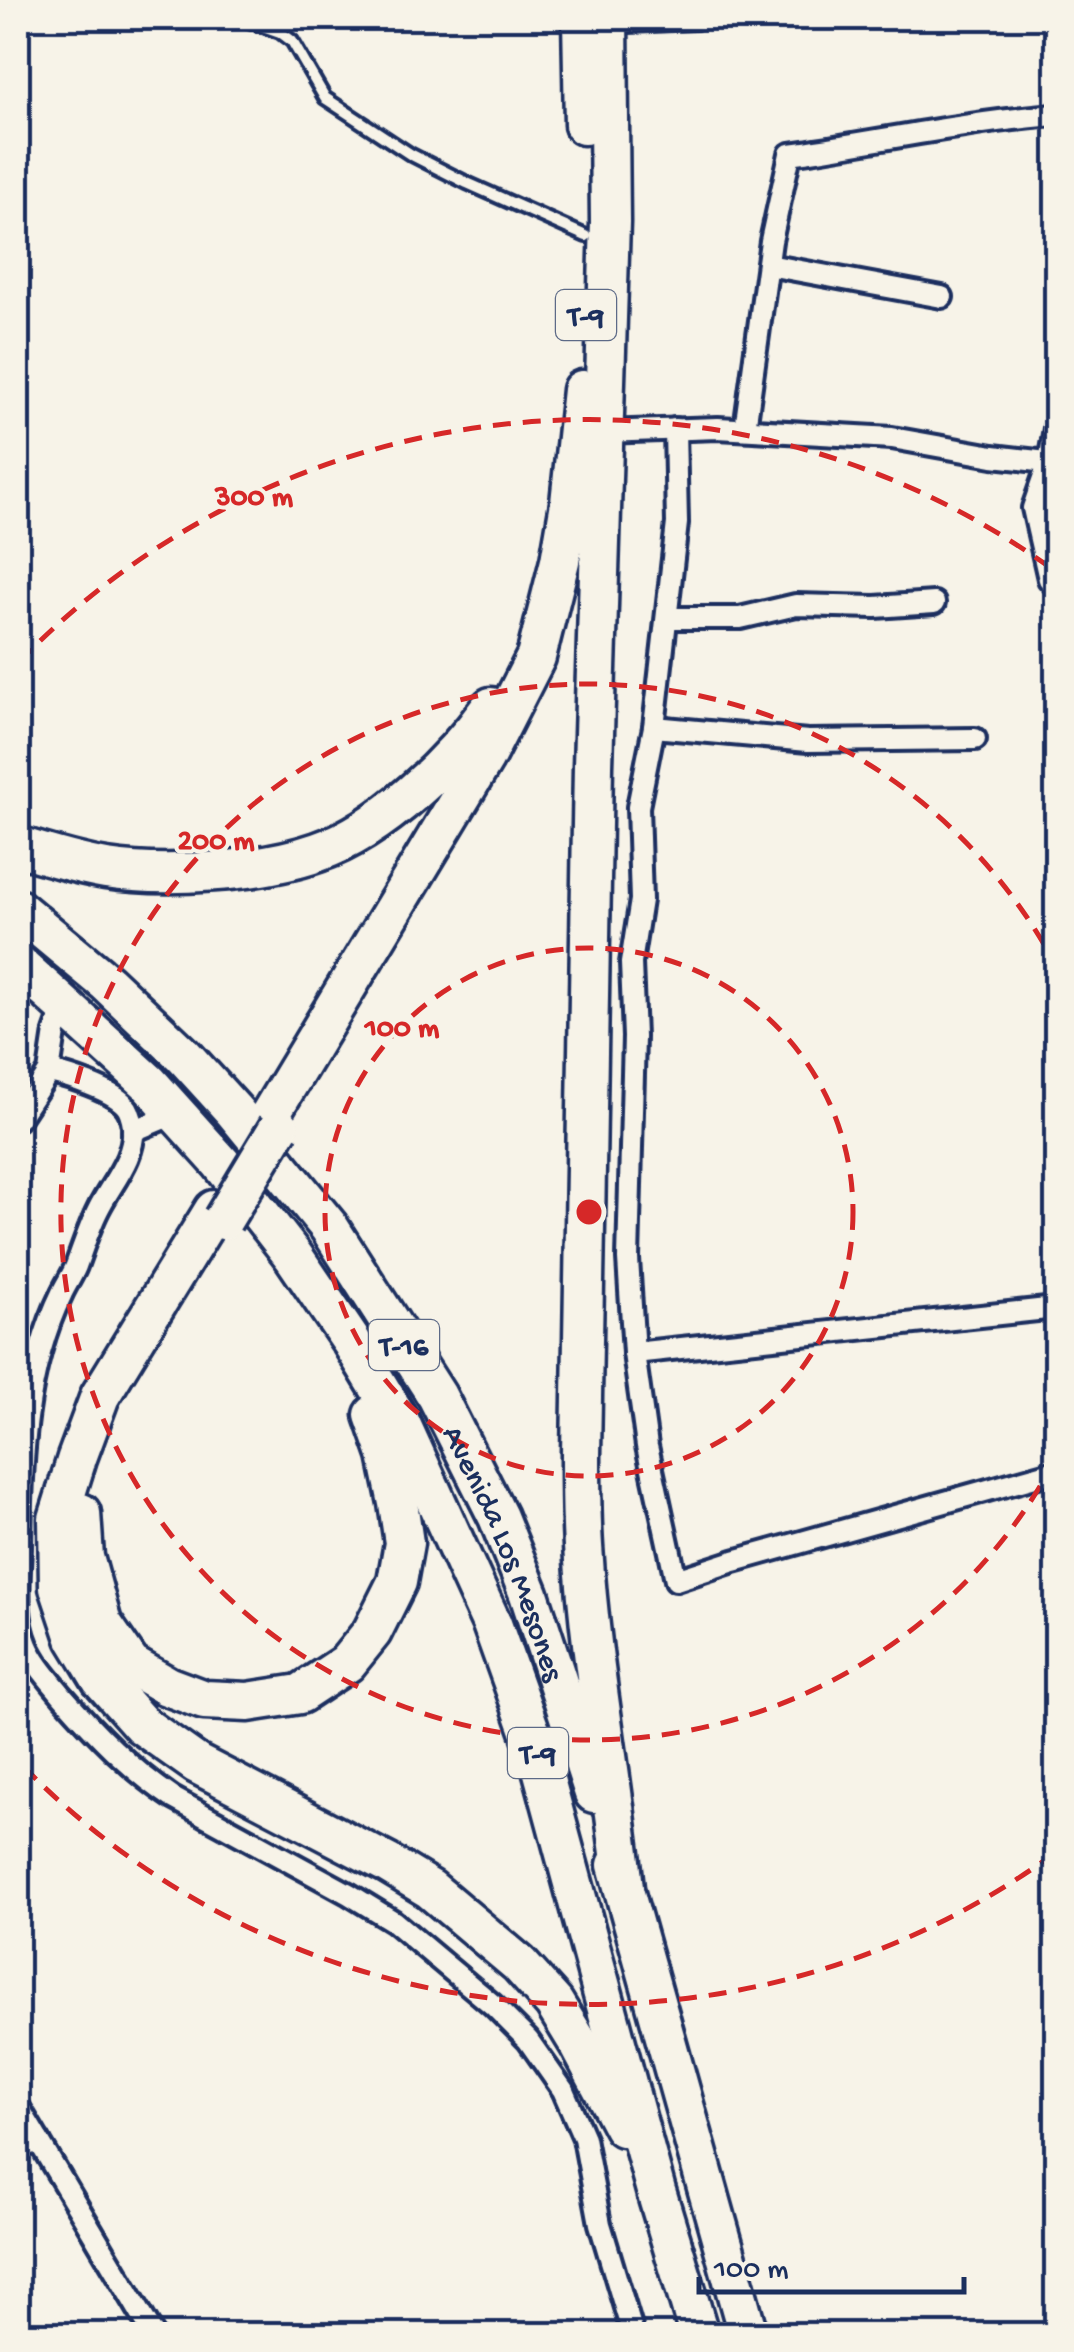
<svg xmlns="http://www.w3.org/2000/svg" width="1074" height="2352" font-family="'Gochi Hand',sans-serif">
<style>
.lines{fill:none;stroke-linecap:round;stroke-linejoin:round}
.lane-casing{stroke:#1b2f5e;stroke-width:18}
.street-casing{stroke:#1b2f5e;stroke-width:28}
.highway-casing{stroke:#1b2f5e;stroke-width:45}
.lane{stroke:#f7f3e8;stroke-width:10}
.street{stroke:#f7f3e8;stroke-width:20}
.highway{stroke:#f7f3e8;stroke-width:38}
.highway-bridge-casing{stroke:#1b2f5e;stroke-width:45;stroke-linecap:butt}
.highway-bridge{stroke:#f7f3e8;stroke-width:38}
.ring{fill:none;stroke:#d62828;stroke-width:5;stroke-dasharray:18 12}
.labels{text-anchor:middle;stroke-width:8;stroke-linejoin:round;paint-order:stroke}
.shield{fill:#f7f3e8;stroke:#5d6a87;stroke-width:2.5}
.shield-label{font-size:30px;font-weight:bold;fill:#1b2f5e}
.street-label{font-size:32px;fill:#1b2f5e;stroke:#f7f3e8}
.centre{fill:#d62828;stroke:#f7f3e8;stroke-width:5}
.ring-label{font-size:30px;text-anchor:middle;font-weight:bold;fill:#d62828;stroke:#f7f3e8;stroke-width:8;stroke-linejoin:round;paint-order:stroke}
</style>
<rect width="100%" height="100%" fill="#f7f3e8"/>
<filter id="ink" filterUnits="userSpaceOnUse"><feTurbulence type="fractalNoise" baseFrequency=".01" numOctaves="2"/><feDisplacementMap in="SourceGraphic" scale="20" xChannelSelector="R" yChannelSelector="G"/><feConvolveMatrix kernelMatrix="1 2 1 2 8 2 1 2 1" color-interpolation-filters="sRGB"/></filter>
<g filter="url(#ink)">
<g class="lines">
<defs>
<path id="lane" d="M240,18L280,32L292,41L325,98L410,154L467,183L586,236"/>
<g id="street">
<path d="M608,22L695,18"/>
<path d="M768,265L942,297"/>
<path d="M1056,423L1049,462L1033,508L1049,579L1056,586"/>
<path d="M675,429L677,523L654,727L638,807L641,900L631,963L634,1037L628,1259L634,1353L647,1446L676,1580L734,1561L1056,1471"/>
<path d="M745,429L771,241L790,154C879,141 967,122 1056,115"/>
<path d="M603,432L718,428L892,438L993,456L1056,463"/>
<path d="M667,618H740L796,605L875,607L934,603"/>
<path d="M654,727L808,741L975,739"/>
<path d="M49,1072C68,1076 112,1090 125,1105C130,1110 132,1120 133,1126C136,1158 111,1183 98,1210C89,1228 83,1247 76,1266C72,1276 66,1284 62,1293C24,1371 21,1462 20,1547C19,1579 14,1614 27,1645C35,1664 49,1679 62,1695C96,1734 130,1769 173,1798L349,1894L393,1921L493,2005L528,2040L563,2090L584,2138L600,2224L633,2334"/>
<path d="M18,1119L49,1072L55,1032L64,1006"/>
<path d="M133,1131L176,1113"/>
<path d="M634,1353L1056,1308"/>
<path d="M18,2106L153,2334"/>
<path d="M18,2148L39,2141"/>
</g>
<g id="highway">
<path d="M582,18L584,125"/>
<path d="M608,18L610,222L593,766L581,1455C581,1485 581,1516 583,1546C590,1661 612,1774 624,1888"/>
<path d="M18,846C47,855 76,864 106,869C166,878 261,872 318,852C382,830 453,761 491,707"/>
<path id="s1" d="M18,909L107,983L183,1055L234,1111L329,1227L437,1396L498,1517L529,1594L594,1793"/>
<path d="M18,964L148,1082L221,1163L294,1257L351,1341L400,1422L492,1624L537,1750L656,2191L699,2334"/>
<path d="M269,1116L484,759L536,657L560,561L570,503L582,390"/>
<path d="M214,1210L100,1396L77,1458L58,1519L59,1587L76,1638L101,1679L142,1725L197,1764L387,1863L430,1889L519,1964L554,2003L579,2044L623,2127"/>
<path d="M81,1513L84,1557L102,1623L131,1665L167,1686L204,1700L248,1702L300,1694L347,1663L372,1632L397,1582L404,1543L398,1503L388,1455L374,1415"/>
<path d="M617,1865L748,2334"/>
</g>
</defs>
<use href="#lane" class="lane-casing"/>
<use href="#street" class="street-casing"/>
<use href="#highway" class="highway-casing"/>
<use href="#lane" class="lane"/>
<use href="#street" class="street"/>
<use href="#highway" class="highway"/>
<defs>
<path id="highway-bridge" d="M223,1220L279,1127"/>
</defs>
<use href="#highway-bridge" class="highway-bridge-casing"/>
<use href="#highway-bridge" class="highway-bridge"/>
</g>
</g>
<g class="ring">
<circle cx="589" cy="1212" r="264"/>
<path d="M1055 1460A528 528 0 1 1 1055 964"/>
<path d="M1055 1853A792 792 0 0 1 19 1762M19 662A792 792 0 0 1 1055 571"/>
</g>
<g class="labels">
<g class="shield">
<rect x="556" y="290" width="60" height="50" rx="8"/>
<rect x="369" y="1320" width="70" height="50" rx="8"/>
<rect x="508" y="1728" width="60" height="50" rx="8"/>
</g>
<g class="shield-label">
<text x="586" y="325">T-9</text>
<text x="404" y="1355">T-16</text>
<text x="538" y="1763">T-9</text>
</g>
<g class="street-label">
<text dy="11" stroke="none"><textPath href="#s1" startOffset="818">Avenida Los Mesones</textPath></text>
</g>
</g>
<circle cx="589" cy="1212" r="15" class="centre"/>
<g class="ring-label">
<text x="254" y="505">300 m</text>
<text x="216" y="849">200 m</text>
<text x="402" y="1036">100 m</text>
</g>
<rect width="1074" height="2352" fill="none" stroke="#f7f3e8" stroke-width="60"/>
<rect x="30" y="30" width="1014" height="2292" fill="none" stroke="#1b2f5e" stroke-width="4" filter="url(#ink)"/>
<path d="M699 2277v15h265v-15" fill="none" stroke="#1b2f5e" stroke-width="5"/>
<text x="714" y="2277" font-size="30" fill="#1b2f5e" stroke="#f7f3e8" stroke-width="8" paint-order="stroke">100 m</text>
</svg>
